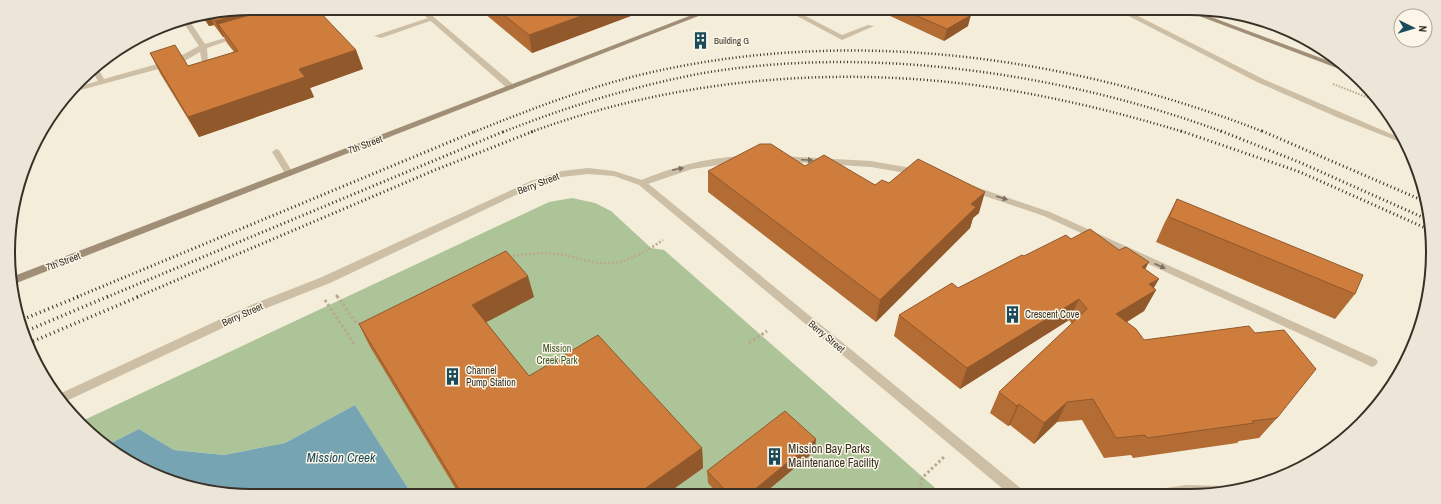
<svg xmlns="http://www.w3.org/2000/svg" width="1441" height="504" font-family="'Archivo Narrow',sans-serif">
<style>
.green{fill:#adc499}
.water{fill:#77a4b3}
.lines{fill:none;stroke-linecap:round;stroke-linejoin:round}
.path-far2{stroke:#b8a98f;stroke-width:2;stroke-dasharray:1.5 1.5;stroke-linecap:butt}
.path-far1{stroke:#b8a98f;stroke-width:2.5;stroke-dasharray:2 2;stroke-linecap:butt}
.path{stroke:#b8a98f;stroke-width:3;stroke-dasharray:2.5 2.5;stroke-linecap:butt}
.lane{fill:#cdbfa5;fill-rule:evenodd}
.street{fill:#cdbfa5;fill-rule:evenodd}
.secondary{fill:#a08e76;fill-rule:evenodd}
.rail-far2{stroke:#383027;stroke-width:2.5;stroke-dasharray:1 2.5;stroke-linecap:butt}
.rail-far1{stroke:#383027;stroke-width:3;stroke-dasharray:1 3;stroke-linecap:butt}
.rail{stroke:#383027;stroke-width:3.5;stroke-dasharray:1 3.5;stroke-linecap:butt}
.wall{fill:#b26c34}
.shaded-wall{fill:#91582b}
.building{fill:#cf7d3d;stroke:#91582b}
.oneway{fill:#7b7060}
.labels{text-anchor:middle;stroke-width:3;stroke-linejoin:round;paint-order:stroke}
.far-poi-label{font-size:9px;fill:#383027;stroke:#fbf6e7;text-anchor:start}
.street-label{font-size:10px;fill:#383027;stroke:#fbf6e7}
.poi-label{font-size:10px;fill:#383027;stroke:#fbf6e7;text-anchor:start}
.park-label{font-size:10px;fill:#3d5829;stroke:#fbf6e7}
.near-poi-label{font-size:12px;fill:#383027;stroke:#fbf6e7;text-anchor:start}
.near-water-label{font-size:13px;font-style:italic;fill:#194b5c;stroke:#fbf6e7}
.rim{fill:none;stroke:#383027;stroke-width:2}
</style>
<rect width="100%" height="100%" fill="#f3edda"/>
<path class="green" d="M572,198L595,203L611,211L651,248L664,250L942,494L413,496L355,405L285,443L224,455L174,450L139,429L107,445L82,421L549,202Z"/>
<path class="water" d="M355,405L413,496H252L189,488L116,455L107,445L139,429L174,450L224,455L285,443Z"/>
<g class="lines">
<path class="path-far2" d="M1333,84L1374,100"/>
<g class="path-far1">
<path d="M509,257C527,253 546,252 564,255C580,258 596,265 613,263C631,261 648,250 663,240"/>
<path d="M336,295L338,297"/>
</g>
<g class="path">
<path d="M337,296L356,323L363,324"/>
<path d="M325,300L355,345"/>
<path d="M749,343L767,331"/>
<path d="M919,495L922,478L944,457"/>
</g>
<g class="lane">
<path d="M328,8H339L307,18L304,16Z"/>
<path d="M782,8H790L842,35L868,25L874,26L842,40Z"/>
<path d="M1113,8H1122L1134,14L1263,79L1403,139L1405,144L1339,118L1257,82Z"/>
<path d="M431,17L434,19L433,20L381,38L374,36Z"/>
<path d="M189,20L205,44L238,34L242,36L207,48L208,63H202L200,52L181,63L73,92L77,87L98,81L91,69L96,65L104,79L175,59L199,46L183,22Z"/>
<path d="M276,149L279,150L293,173L292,175L289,176L286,175L272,152Z"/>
<path d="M742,156L745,157L746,159L745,161L692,169L642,186L637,183L639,181C672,167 706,158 742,156Z"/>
<path d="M780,156L871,161L917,169L921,172L917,175L871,167L777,161L776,159L777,157Z"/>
<path d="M973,186L1050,212L1376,359L1378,362L1376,365L1372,367L1368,365L1044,216L970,191L968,189Z"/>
</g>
<g class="street">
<path d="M416,8H423L514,85V89H508Z"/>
<path d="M588,168L614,171L645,181L1023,490L1024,494H1009L639,185L614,176L588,174L562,177L537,185L330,283L259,311L64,402L57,395L251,305L322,277L531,181L562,171Z"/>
<path d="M1186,485L1227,486L1232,488L1233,490L1221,494H1150L1152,490Z"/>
</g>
<g class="secondary">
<path d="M710,8H719L14,284V276Z"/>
<path d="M1178,8H1187L1345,67L1350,73Z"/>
</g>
<g class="rail-far2">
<path d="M474,132C531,109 588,87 648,73C853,26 1070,56 1264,132"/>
<path d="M503,132C566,107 631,87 698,74C867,44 1064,73 1223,132"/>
<path d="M531,132C697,71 879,62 1051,98C1096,107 1140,119 1184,132"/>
</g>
<g class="rail-far1">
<path d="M1181,131L1300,172L1430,230"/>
<path d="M1221,131L1299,162L1431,221"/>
<path d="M1262,131L1424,201"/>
<path d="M77,297L476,131"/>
<path d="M107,297L505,131"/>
<path d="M137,297L435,170L534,131"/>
</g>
<g class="rail">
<path d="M19,321L80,296"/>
<path d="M24,332L109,296"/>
<path d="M29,343L140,296"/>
</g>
</g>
<g class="wall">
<path d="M252,8L356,50L363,69L310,88L314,97L199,137L160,73L150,53L188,66L234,52L227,43L224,37H223L214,25L209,26L203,18Z"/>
<path d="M478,8H652L532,53Z"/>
<path d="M873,8H955L968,26L944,41Z"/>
<path d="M805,166L875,185L979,213L973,218L970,228L876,322L708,192V171Z"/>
<path d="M1177,199L1355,294L1335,319L1156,242L1164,224Z"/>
<path d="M1071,239L1145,269L1154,288L1156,290L1144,311L1127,322L1144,340L1277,418L1259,438L1239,441L1237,443L1133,458L1131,455L1104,458L1082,420L1057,422L1034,444L1010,425L1008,426L990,413L999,392L1072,324L1069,320L960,389L894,336L899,315L958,288L1024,256Z"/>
<path d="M534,297L486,322L529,376L702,448L703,468L665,495L460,496L369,345L359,324Z"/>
<path d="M815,451L762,495H719L708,483L707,471Z"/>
</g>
<g class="shaded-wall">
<path d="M263,8H307L218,24L224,37H223L215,21Z"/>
<path d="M603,8H652L532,53L529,35Z"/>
<path d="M971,15L968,26L944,41L947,29Z"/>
<path d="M210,16L214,25L209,26L205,17Z"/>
<path d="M356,50L363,69L310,88L314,97L199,137L188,117L299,69Z"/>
<path d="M985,192L979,213L973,218L970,228L876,322L880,300L971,204Z"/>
<path d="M1149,262L1138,283L1142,267Z"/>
<path d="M528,276L534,297L479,326L472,305Z"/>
<path d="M1159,279L1151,293L1156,290L1144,311L1105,335L1116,314L1149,284Z"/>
<path d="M1079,299L1069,320L960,389L967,368Z"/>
<path d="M1067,402L1057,422L1034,444L1044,423Z"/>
<path d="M1019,404L1010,425L1008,426L1017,406Z"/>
<path d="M816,439L815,451L762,495H748Z"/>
<path d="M702,448L703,468L665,495H636Z"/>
</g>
<g class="building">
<path d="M252,8H263L215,21L211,16Z"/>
<path d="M274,8H316L356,50L299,69L305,77L188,117L150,53L175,45L188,66L238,51L218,24Z"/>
<path d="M495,8H603L529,35Z"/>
<path d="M899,8H955L971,15L947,29Z"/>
<path d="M760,144H771L805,166L824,155L875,185L882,180L889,183L918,159L985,192L971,204L976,207L880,300L708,171Z"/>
<path d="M1177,199L1363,275L1355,294L1169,217Z"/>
<path d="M1090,229L1119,250L1126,247L1149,262L1142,267L1159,279L1149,284L1156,290L1116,314L1136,329L1144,340L1249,326L1255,333L1284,330L1316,369L1277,418L1252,421L1254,423L1147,438L1145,435L1116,438L1093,399L1067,402L1044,423L1019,404L1017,406L999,392L1087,309L1079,299L967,368L899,315L952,283L958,288L1022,255L1024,256L1066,235L1071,239Z"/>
<path d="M506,251L528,276L472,305L529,376L598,335L702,448L636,495L463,496L359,324Z"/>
<path d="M785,411L816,439L748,495H730L707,471Z"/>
</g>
<defs><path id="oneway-solid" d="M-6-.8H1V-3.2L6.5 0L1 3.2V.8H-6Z"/></defs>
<g class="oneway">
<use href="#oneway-solid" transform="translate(807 160) rotate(2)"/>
<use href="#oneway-solid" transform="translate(678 169) rotate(-12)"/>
<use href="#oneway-solid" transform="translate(1002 198) rotate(18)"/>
<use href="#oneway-solid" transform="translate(1160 266) rotate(24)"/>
</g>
<defs>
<symbol id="building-bare" viewBox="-9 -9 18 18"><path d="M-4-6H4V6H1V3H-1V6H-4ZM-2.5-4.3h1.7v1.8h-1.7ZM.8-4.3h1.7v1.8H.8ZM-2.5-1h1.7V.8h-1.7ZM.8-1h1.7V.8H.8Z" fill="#194b5c" stroke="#fbf6e7" stroke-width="2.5" paint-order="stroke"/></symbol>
</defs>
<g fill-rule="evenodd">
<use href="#building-bare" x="688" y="28" width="25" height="25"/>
<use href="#building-bare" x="1000" y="302" width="25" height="25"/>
<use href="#building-bare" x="440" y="364" width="25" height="25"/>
<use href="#building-bare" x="762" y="444" width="25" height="25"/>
</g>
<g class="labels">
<g class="far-poi-label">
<text x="714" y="44">Building G</text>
</g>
<g class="street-label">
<text transform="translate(365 144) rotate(-21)" y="4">7th Street</text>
<text transform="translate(538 183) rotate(-21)" y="4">Berry Street</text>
<text transform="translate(63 261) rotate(-21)" y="4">7th Street</text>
<text transform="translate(242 314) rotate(-24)" y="4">Berry Street</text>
<text transform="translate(827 336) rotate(40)" y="4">Berry Street</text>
</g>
<g class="poi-label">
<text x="1025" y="318">Crescent Cove</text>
<text x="466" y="374">Channel<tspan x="466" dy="12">Pump Station</tspan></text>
</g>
<g class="park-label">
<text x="557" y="352">Mission<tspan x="557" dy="12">Creek Park</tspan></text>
</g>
<g class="near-poi-label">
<text x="788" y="453">Mission Bay Parks<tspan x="788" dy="14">Maintenance Facility</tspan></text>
</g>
<g class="near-water-label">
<text x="341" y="462">Mission Creek</text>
</g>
</g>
<path d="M0 0H1441V504H0ZM252 15H1189A237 237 0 0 1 1426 252V252A237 237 0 0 1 1189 489H252A237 237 0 0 1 15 252V252A237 237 0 0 1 252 15Z" fill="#ebe6d8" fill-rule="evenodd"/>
<path class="rim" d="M252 15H1189A237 237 0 0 1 1426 252V252A237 237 0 0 1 1189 489H252A237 237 0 0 1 15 252V252A237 237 0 0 1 252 15Z"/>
<g transform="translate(1413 28) rotate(95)"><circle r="19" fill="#fbf6e7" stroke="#ada79a"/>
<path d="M0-3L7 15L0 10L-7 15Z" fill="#194b5c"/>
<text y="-6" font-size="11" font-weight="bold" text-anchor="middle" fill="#383027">N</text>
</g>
</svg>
